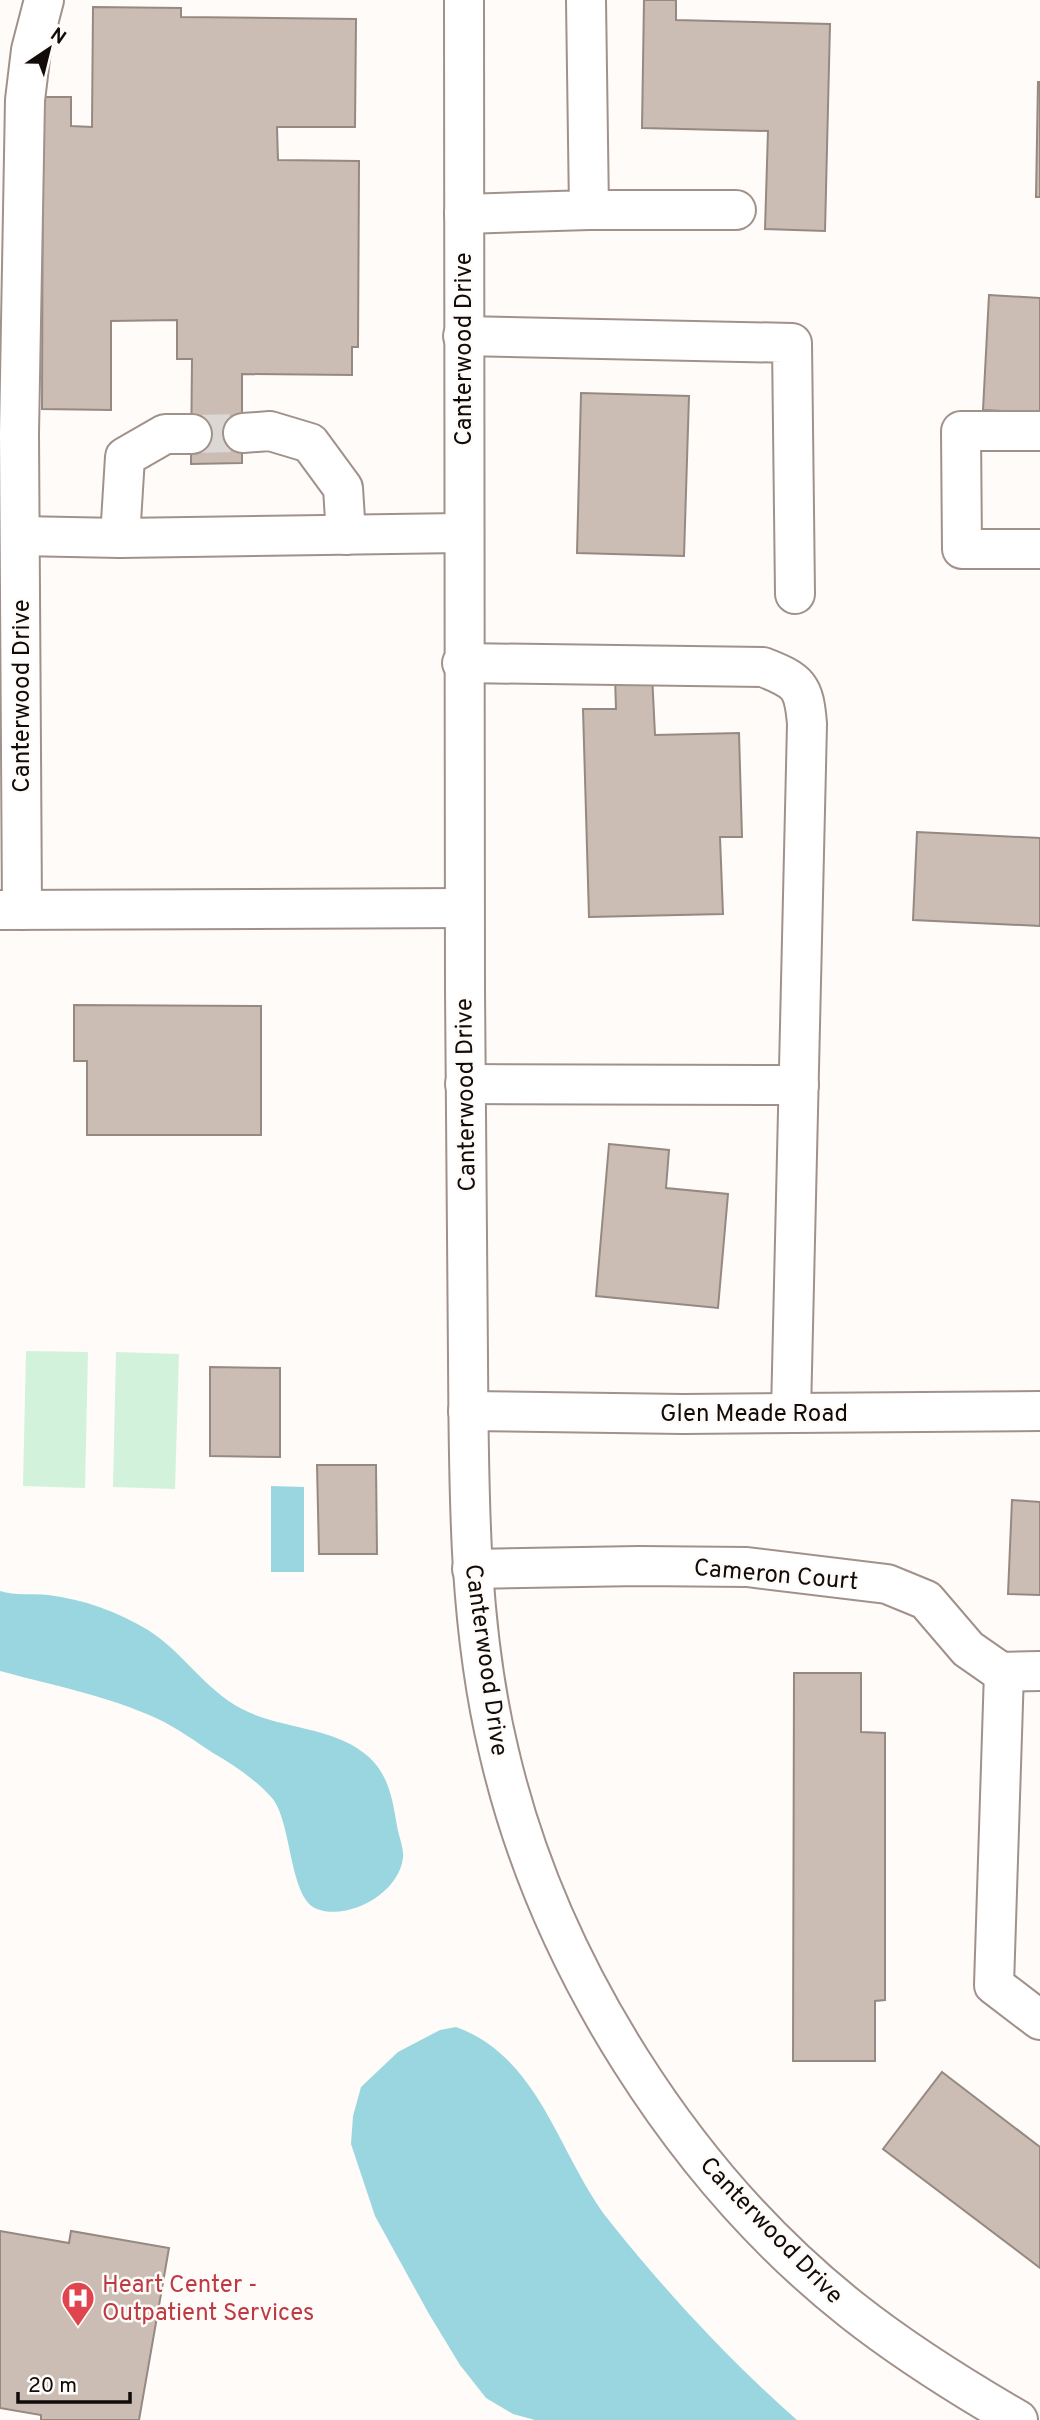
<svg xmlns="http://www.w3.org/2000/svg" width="1040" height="2420" font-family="Overpass,sans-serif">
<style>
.green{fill:#d3f2db}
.water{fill:#9ad6df}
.building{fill:#cbbdb4;stroke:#968981;stroke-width:2}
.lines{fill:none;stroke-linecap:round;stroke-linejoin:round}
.minor-tunnel{stroke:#dad7d5;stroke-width:38;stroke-dasharray:38 19;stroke-linecap:butt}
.minor-casing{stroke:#a1918b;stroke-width:42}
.minor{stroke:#fff;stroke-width:38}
.labels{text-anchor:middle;stroke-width:5;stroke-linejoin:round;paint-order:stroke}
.street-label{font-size:24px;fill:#110b09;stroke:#fefbf9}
.health-label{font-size:24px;fill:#be3a42;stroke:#fefbf9;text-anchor:start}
</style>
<rect width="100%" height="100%" fill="#fefbf9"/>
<g class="green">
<path d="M26,1351L88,1352L85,1488L23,1486Z"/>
<path d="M116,1352L179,1354L175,1489L113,1487Z"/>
</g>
<g class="water">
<path d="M271,1486L304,1487V1572H271Z"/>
<path d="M0,1591C16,1596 31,1593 48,1595C83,1599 118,1612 148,1630C182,1651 205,1690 242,1709C282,1730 336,1726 370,1758C391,1778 393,1805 398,1831C400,1839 404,1850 403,1858C399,1893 349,1921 317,1909C289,1899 292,1821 272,1798C256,1780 234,1765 213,1753C195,1741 177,1728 158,1719C109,1696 52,1685 0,1671Z"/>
<path d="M456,2027C542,2058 559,2159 611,2223C667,2293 730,2361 797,2420H535L513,2414L486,2398L460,2365L429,2314L375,2216L351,2144L353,2116L361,2087L398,2052L440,2030Z"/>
</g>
<g class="building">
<path d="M644,0H676V20L830,24L825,231L765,229L768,131L642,128Z"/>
<path d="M93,7L181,8V17L356,19L355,127H277L278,160L359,161L358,347H352V375L242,374V463L191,464L192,359H177V320L111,321V410L42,409L43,97H71V126L92,127Z"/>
<path d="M1038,82H1040V197H1036Z"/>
<path d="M989,295L1040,298V413L983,410Z"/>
<path d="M581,393L689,396L684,556L577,553Z"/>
<path d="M652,674L655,735L739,733L742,837H720L723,914L589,917L583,709H616L615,676Z"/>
<path d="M917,832L1040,838V926L913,920Z"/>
<path d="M74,1005L261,1006V1135H87V1061H74Z"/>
<path d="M609,1144L669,1150L666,1188L728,1194L718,1308L596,1296Z"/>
<path d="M210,1367L280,1368V1457L210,1456Z"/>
<path d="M317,1465H376L377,1554H319Z"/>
<path d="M1012,1500L1040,1502V1595L1008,1594Z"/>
<path d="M794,1673H861V1732L885,1733V2000L875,2001V2061H793Z"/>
<path d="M942,2072L1040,2147V2268L883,2149Z"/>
<path d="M0,2231L69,2243L71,2231L169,2248L139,2420H41V2415L0,2408Z"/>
</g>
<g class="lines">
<path class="minor-tunnel" d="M192,434L243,433"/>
<defs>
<g id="minor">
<path d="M464,0C463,330 462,660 465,989C465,1113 467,1236 468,1359C469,1490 468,1624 499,1752C548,1963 683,2177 853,2311C905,2352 961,2387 1018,2420"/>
<path d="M589,210H736"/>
<path d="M464,214L589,210L586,0"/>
<path d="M463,336L792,343L795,594"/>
<path d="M1040,431H961L962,549H1040"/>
<path d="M243,433L270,431L310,443L343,488L346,535"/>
<path d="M20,536L120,538L461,533"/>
<path d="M120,538L125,457L165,434H192"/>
<path d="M462,663L763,667C799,681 804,686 807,724L791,1413"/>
<path d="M0,910L464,908"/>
<path d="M22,910L19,434L25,100L31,50L44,0"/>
<path d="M465,1084L799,1085"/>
<path d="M468,1411L683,1414L1040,1411"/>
<path d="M472,1569L639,1566L747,1567L887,1584L926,1600L968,1649L1001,1672L1040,1671"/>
<path d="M1004,1672L994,1985L1040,2020"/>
</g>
</defs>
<use href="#minor" class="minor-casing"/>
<use href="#minor" class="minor"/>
</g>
<defs>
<symbol id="hospital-pin" viewBox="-11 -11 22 30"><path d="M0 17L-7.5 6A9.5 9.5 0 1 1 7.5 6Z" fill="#e0444e" stroke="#fefbf9"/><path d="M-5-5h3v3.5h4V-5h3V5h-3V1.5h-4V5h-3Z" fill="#fff"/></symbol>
</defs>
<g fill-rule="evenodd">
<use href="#hospital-pin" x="59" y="2279" width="38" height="52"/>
</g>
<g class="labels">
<g class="street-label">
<text transform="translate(463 349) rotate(-90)" y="8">Canterwood Drive</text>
<text transform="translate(21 696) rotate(-90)" y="8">Canterwood Drive</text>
<text transform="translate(465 1095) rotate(-91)" y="8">Canterwood Drive</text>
<text x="754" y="1421">Glen Meade Road</text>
<text transform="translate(776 1574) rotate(5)" y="8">Cameron Court</text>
<text transform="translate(487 1660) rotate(82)" y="8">Canterwood Drive</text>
<text transform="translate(772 2230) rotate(46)" y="8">Canterwood Drive</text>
</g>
<g class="health-label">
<text x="102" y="2292">Heart Center -<tspan x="102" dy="28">Outpatient Services</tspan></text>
</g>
</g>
<g transform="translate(49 49) rotate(35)" stroke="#fefbf9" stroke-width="5" paint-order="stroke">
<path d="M0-5L12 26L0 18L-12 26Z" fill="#110b09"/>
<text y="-10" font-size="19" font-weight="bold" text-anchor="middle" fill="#110b09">N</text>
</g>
<path d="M18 2392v10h112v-10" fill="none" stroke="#110b09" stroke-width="3.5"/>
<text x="28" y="2392" font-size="21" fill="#110b09" stroke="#fefbf9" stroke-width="5" paint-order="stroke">20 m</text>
</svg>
